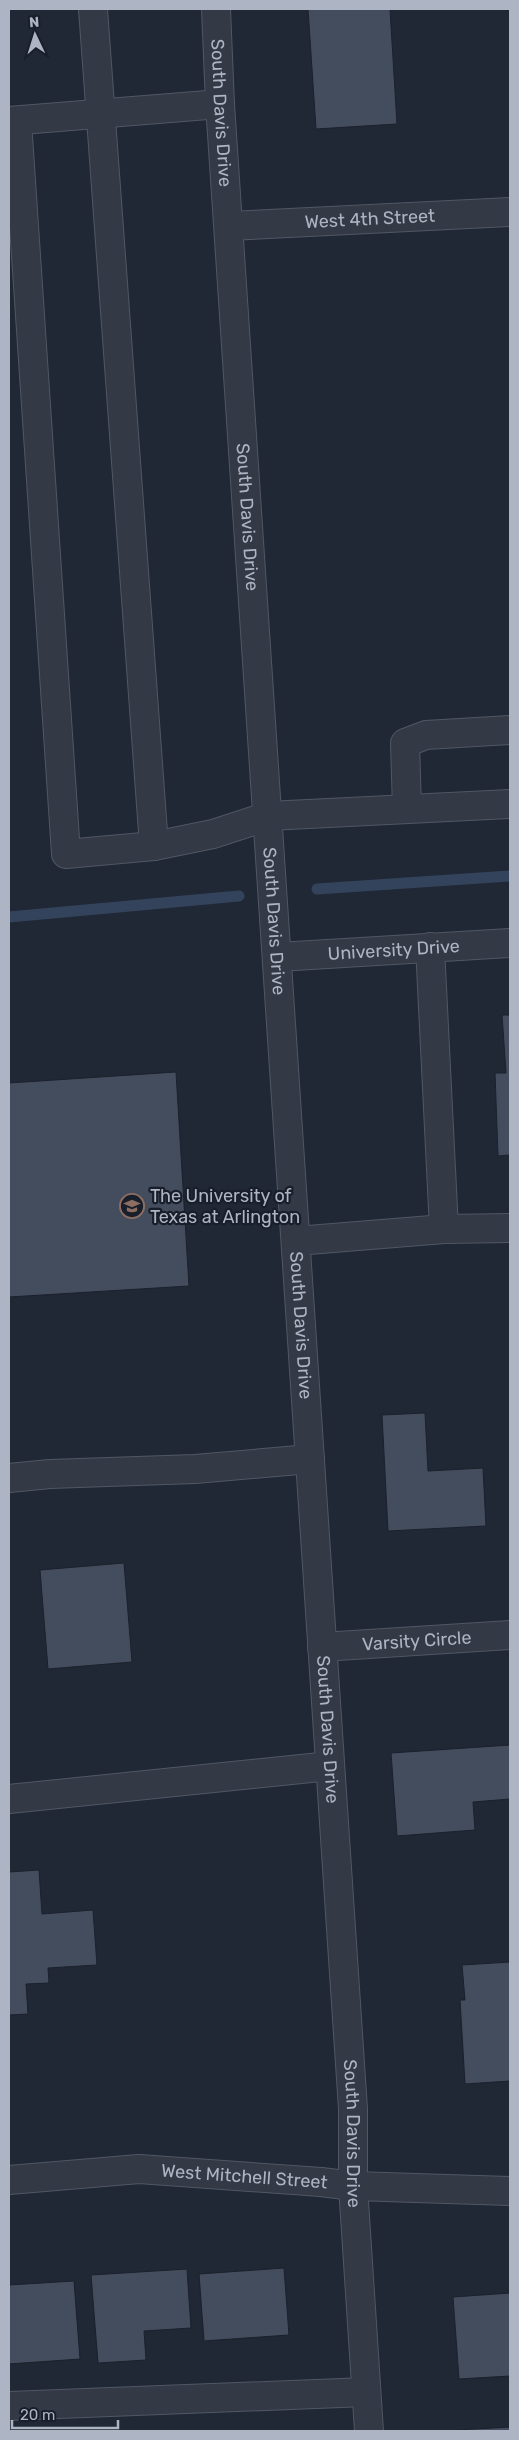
<svg xmlns="http://www.w3.org/2000/svg" width="519" height="2440" font-family="Rubik,sans-serif">
<style>
.lines{fill:none;stroke-linecap:round;stroke-linejoin:round}
.stream{stroke:#34435c;stroke-width:11}
.building{fill:#434d5d;stroke:#1b212c}
.minor-casing{stroke:#515764;stroke-width:30}
.minor{stroke:#333a46;stroke-width:28}
.labels{text-anchor:middle;stroke-width:4.5;stroke-linejoin:round;paint-order:stroke}
.street-label{font-size:18px;fill:#adb4c3;stroke:#191f2a}
.poi-label{font-size:18px;fill:#adb4c3;stroke:#191f2a;text-anchor:start}
</style>
<rect width="100%" height="100%" fill="#202835"/>
<g class="lines">
<g class="stream">
<path d="M317,889L510,876"/>
<path d="M9,917L239,896"/>
</g>
</g>
<g class="building">
<path d="M308,9H390L397,124L316,129Z"/>
<path d="M502,1015H510V1155L498,1156L495,1073H506Z"/>
<path d="M176,1072L189,1286L9,1297V1083Z"/>
<path d="M425,1413L428,1471L483,1468L486,1526L388,1531L382,1415Z"/>
<path d="M124,1563L132,1662L48,1669L40,1570Z"/>
<path d="M510,1745V1799L473,1802L475,1830L397,1836L391,1753Z"/>
<path d="M39,1870L42,1914L93,1910L97,1965L48,1968L49,1983L26,1984L28,2014L9,2015V1872Z"/>
<path d="M510,1962V2081L465,2084L460,2000H465L462,1965Z"/>
<path d="M284,2268L289,2335L204,2341L199,2274Z"/>
<path d="M187,2269L191,2328L144,2331L146,2360L98,2363L91,2275Z"/>
<path d="M74,2281L80,2359L9,2364V2285Z"/>
<path d="M510,2293V2376L459,2379L453,2297Z"/>
<path d="M510,2427V2431H457V2430Z"/>
</g>
<g class="lines">
<defs>
<g id="minor">
<path d="M93,9L154,846"/>
<path id="s1" d="M216,9L220,104L353,2109V2186L369,2431"/>
<path d="M9,121L220,104"/>
<path d="M17,121L66,854L154,846L213,834L268,816L510,804"/>
<path id="s2" d="M229,226L510,212"/>
<path d="M407,809L405,743L426,735L510,730"/>
<path d="M430,947L444,1229"/>
<path id="s3" d="M278,957L510,943"/>
<path d="M296,1241L444,1229L510,1228"/>
<path d="M9,1478L50,1474L195,1469L310,1459"/>
<path id="s4" d="M322,1647L510,1635"/>
<path d="M9,1799L330,1766"/>
<path id="s5" d="M9,2180L139,2169L321,2182L353,2186L510,2191"/>
<path d="M9,2406L366,2392"/>
</g>
</defs>
<use href="#minor" class="minor-casing"/>
<use href="#minor" class="minor"/>
</g>
<defs>
<symbol id="university-ring" viewBox="-11 -11 22 22"><circle r="9.5" fill="#191f2a" stroke="#8d6e63" stroke-width="1.5"/><path d="M0-5L7-2L0 1L-7-2ZM-4 1L0 2.5L4 1V4Q0 6-4 4Z" fill="#8d6e63"/></symbol>
</defs>
<g fill-rule="evenodd">
<use href="#university-ring" x="118" y="1192" width="28" height="28"/>
</g>
<g class="labels">
<g class="street-label">
<text dy="6" stroke="none"><textPath href="#s1" startOffset="104">South Davis Drive</textPath></text>
<text dy="6" stroke="none"><textPath href="#s2" startOffset="141">West 4th Street</textPath></text>
<text dy="6" stroke="none"><textPath href="#s1" startOffset="509">South Davis Drive</textPath></text>
<text dy="6" stroke="none"><textPath href="#s1" startOffset="914">South Davis Drive</textPath></text>
<text dy="6" stroke="none"><textPath href="#s3" startOffset="116">University Drive</textPath></text>
<text dy="6" stroke="none"><textPath href="#s1" startOffset="1319">South Davis Drive</textPath></text>
<text dy="6" stroke="none"><textPath href="#s4" startOffset="95">Varsity Circle</textPath></text>
<text dy="6" stroke="none"><textPath href="#s1" startOffset="1724">South Davis Drive</textPath></text>
<text dy="6" stroke="none"><textPath href="#s1" startOffset="2129">South Davis Drive</textPath></text>
<text dy="6" stroke="none"><textPath href="#s5" startOffset="236">West Mitchell Street</textPath></text>
</g>
<g class="poi-label">
<text x="150" y="1202">The University of<tspan x="150" dy="21">Texas at Arlington</tspan></text>
</g>
</g>
<rect width="519" height="2440" fill="none" stroke="#adb4c3" stroke-width="20"/>
<g transform="translate(35 35) rotate(356)" stroke="#191f2a" stroke-width="4" paint-order="stroke">
<path d="M0-4L9 19L0 12L-9 19Z" fill="#adb4c3"/>
<text y="-8" font-size="14" font-weight="bold" text-anchor="middle" fill="#adb4c3">N</text>
</g>
<path d="M12 2420v8h106v-8" fill="none" stroke="#adb4c3" stroke-width="2.5"/>
<text x="20" y="2420" font-size="15" fill="#adb4c3" stroke="#191f2a" stroke-width="4" paint-order="stroke">20 m</text>
</svg>
